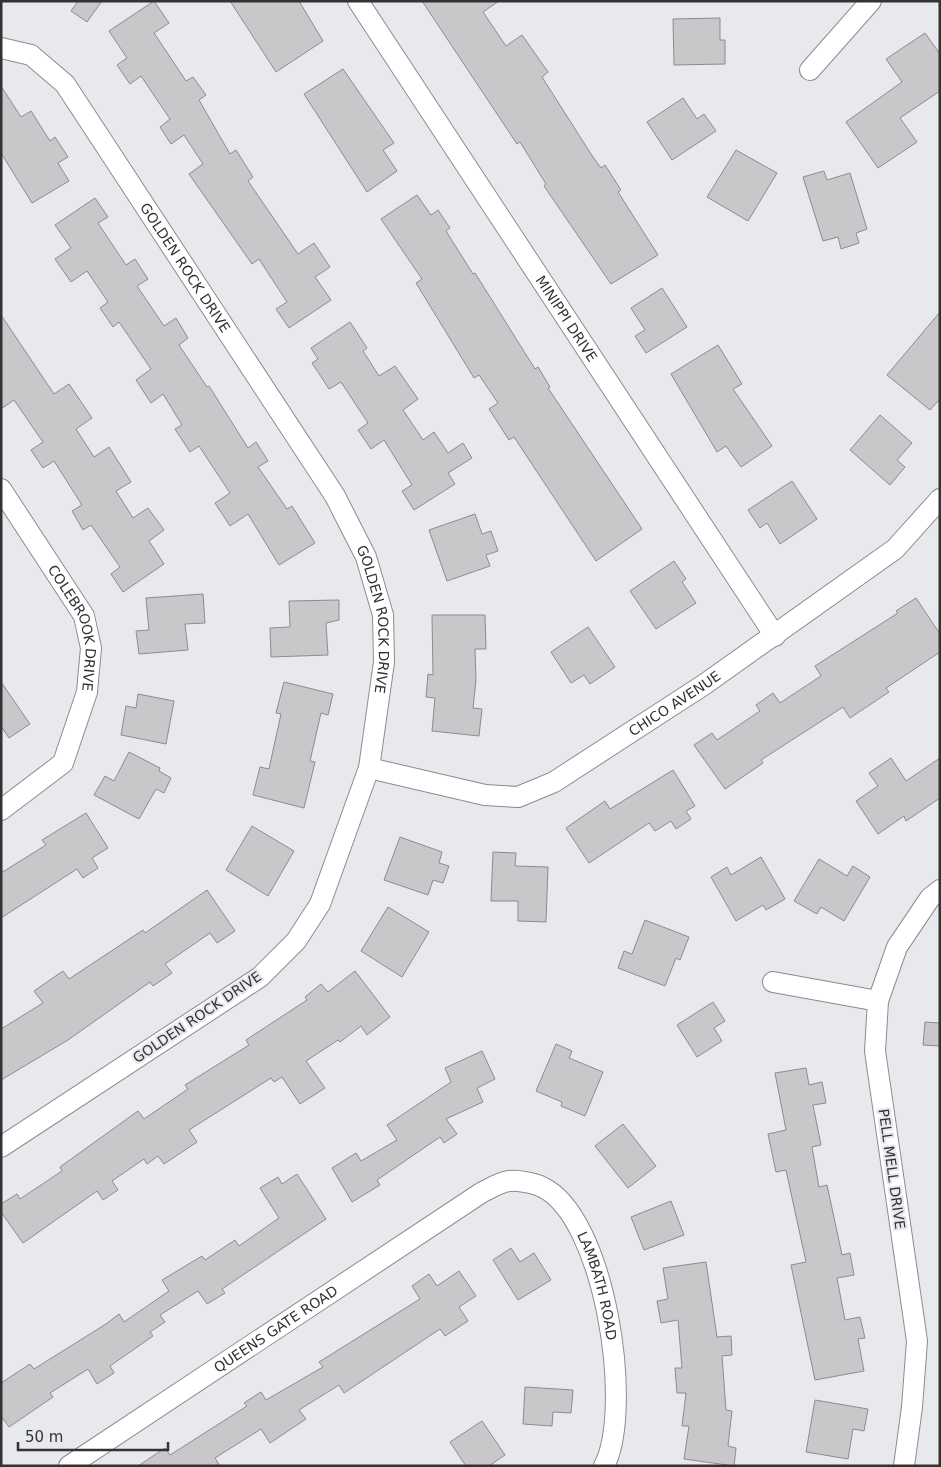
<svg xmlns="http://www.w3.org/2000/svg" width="941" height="1467" font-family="'DejaVu Sans',sans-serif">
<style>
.building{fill:#cac7cb;stroke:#8e8b8e}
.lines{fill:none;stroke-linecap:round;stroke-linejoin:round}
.minor-casing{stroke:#8b8c90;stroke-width:22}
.minor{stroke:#fff;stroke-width:20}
.labels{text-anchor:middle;stroke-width:4.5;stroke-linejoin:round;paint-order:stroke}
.street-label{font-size:14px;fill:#323335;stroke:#e7e9ed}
</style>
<rect width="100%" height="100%" fill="#e7e9ed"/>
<g class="building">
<path d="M78,1H102L87,22L71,11Z"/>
<path d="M154,1L169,23L154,33L186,81L193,77L206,95L199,100L230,154L236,150L253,177L248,181L298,254L314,243L330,267L315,277L331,300L289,328L276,309L287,302L259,259L252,264L189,174L203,164L184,135L171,144L160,127L170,119L141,76L130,84L117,65L127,58L109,31Z"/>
<path d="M230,1H299L323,41L276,72Z"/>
<path d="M422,1H499L483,12L506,46L522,35L548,72L542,77L591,154L601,168L605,165L621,190L618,192L658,255L611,284L544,186L546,184L520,142L517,144Z"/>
<path d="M720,18V40H725V64L674,65L673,19Z"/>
<path d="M925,33L940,54V91L900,118L917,142L878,168L846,122L902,82L886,59Z"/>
<path d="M343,69L394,143L383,150L397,171L367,192L304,94Z"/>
<path d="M1,86L21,117L31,111L50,141L55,137L68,157L58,163L69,181L32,203L1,153Z"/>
<path d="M683,98L697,119L704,114L716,131L672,160L647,122Z"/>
<path d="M736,150L777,173L748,221L707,197Z"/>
<path d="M824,171L827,180L850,173L867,229L856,233L859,243L841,249L838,237L823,241L803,177Z"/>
<path d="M417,195L431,215L438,210L450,228L446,231L473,274L475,273L535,369L538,367L550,387L548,388L642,529L596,561L514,437L509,440L489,409L498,403L479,375L474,378L416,283L422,279L381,219Z"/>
<path d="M95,198L108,217L98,223L126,265L135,259L148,279L137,286L164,326L176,318L188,338L179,345L207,387L209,386L248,448L256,442L268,461L258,467L287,509L292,506L315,543L279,565L248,514L230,526L215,503L230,493L199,446L190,452L175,429L182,425L163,394L151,403L136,380L151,369L119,322L113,327L100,308L108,302L87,271L71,282L55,259L71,248L55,225Z"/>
<path d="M662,288L687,327L646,353L635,336L645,330L631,308Z"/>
<path d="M940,312V399L930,410L887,375Z"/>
<path d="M1,315L54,394L69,384L92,418L76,429L94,457L109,447L131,482L116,491L133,518L148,508L164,530L149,541L164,564L123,592L111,574L120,567L91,525L83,530L72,511L82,505L54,461L43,468L31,450L43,442L14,400L1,409Z"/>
<path d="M350,322L367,348L363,351L379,376L395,366L418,399L403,410L423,440L434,432L448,453L463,443L472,458L448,473L455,484L414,510L402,491L412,485L384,440L371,449L358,430L368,423L341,382L329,389L312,363L318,359L311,348Z"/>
<path d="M718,345L742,384L733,389L772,446L741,467L726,446L717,452L671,374Z"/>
<path d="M880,415L912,443L897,460L905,467L890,485L850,450Z"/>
<path d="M792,481L817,519L780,544L767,523L760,528L748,510Z"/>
<path d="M475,514L482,534L491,531L498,551L486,555L490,566L447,581L429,530Z"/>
<path d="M674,561L686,579L682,582L696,603L656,629L630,591Z"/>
<path d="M203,594L205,623L185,624L188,650L139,654L136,631L149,630L146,598Z"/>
<path d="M916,598L940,634V652L886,688L889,692L850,718L843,707L761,760L763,763L725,789L694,745L712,733L717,740L760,711L756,705L773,693L780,703L821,676L815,666L898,613L896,611Z"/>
<path d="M339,600V620L326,623L328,655L271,657L270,628L290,627L289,601Z"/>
<path d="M432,615H485L486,649H475L476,680L473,708L482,709L479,736L432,731L435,698L426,697L428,674L433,675Z"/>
<path d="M588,627L615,667L590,684L584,675L571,683L551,652Z"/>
<path d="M1,682L30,724L9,738L1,726Z"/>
<path d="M284,682L333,694L328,715L321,713L310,761L315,762L304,808L253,795L260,767L269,769L281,714L276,713Z"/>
<path d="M138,694L174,701L166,744L121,735L126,706L136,708Z"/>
<path d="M129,752L160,768L159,771L171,778L164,793L156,789L139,819L94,795L105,776L114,781Z"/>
<path d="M891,758L906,781L940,758V798L906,821L904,816L878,834L856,801L878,786L869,773Z"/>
<path d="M673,770L695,806L686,811L691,819L676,829L671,821L655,831L649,823L589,863L566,828L605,801L610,809Z"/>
<path d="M86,813L108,848L92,858L98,868L83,878L77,869L1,918V873L46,845L42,840Z"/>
<path d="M252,826L294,851L268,896L226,870Z"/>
<path d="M400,837L442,852L439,863L449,866L443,883L433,880L428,895L384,880Z"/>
<path d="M493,852L516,853L515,866L548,867L546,922L518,921V901H491Z"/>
<path d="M761,857L785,899L766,910L763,905L736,921L711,877L727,867L731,875Z"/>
<path d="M819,859L847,876L853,866L870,877L844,921L821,907L817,914L794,901Z"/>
<path d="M207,890L235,931L217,943L210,933L165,964L172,973L153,986L150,982L68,1040L1,1080V1029L43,1003L34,991L63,971L69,979L143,930L145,933Z"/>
<path d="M388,907L429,932L402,977L361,951Z"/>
<path d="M645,920L689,937L680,960L676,958L665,986L618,968L624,951L632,954Z"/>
<path d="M355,971L390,1017L367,1035L361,1026L340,1042L338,1040L306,1061L325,1088L300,1104L282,1077L274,1082L271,1078L189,1130L197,1142L164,1164L158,1156L147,1164L144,1159L112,1181L118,1190L103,1200L97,1191L23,1243L1,1212V1204L17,1194L20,1199L62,1171L60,1167L138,1111L144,1119L188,1089L185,1085L249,1045L246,1040L307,1000L305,997L321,984L328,992Z"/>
<path d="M713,1002L725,1021L714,1028L722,1041L697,1057L677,1025Z"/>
<path d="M925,1022L940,1023V1046L923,1045Z"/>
<path d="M556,1044L572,1051L569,1058L603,1072L585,1116L561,1106L562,1102L536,1091Z"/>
<path d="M482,1051L495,1079L477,1088L483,1102L446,1119L457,1134L444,1143L440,1137L377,1180L380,1185L352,1202L332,1168L356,1153L361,1161L397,1140L387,1125L451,1082L445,1068Z"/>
<path d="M806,1068L809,1085L822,1082L826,1103L813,1105L821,1145L812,1147L819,1187L827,1185L842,1255L850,1253L854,1275L837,1278L845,1320L860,1317L865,1338L858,1339L864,1371L815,1380L791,1265L806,1262L786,1170L776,1172L768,1134L786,1130L775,1073Z"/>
<path d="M623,1124L656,1166L628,1188L595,1146Z"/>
<path d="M297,1174L326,1219L222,1289L225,1293L207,1304L198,1291L160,1315L165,1322L150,1332L153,1336L110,1366L114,1373L97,1384L88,1369L50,1393L53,1397L9,1427L1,1416V1383L30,1364L34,1369L106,1324L119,1314L124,1322L169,1291L162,1280L202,1256L205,1260L235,1240L239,1246L279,1218L260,1188L278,1177L282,1184Z"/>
<path d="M671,1201L684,1235L644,1250L631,1217Z"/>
<path d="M511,1248L520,1262L534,1253L551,1280L518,1300L493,1260Z"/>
<path d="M706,1262L717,1337L731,1336L732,1355L722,1356L726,1410L732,1411L728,1446L736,1448L734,1466L684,1459L689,1426H682L686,1393H677L675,1368H682L678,1320L661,1323L657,1301L668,1299L663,1268Z"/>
<path d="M459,1271L476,1296L459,1307L468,1321L445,1336L440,1329L344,1393L339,1385L299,1410L306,1419L270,1443L261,1429L215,1458L220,1466H138L165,1448L170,1455L247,1406L244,1403L261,1392L266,1400L323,1367L319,1362L420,1299L412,1286L429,1274L437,1286Z"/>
<path d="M525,1387L573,1390L571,1413L553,1412L552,1426L523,1424Z"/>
<path d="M815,1400L868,1409L864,1431L853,1429L848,1459L806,1452Z"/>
<path d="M482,1421L505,1455L489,1466H466L450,1442Z"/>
</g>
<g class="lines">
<defs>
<g id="minor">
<path id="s1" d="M358,1L775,636"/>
<path id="s2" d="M1,48L31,55L65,84L335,496L366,557L383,615L384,662L369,768L320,904L296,941L260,977L1,1147"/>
<path d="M810,70L871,1"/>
<path id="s3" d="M1,489L84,616L91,648L87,692L63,763L1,810"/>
<path id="s4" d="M369,768L485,795L518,797L554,782L705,684L895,549L940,499"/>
<path d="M773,982L878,1001"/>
<path id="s5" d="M69,1466L481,1193C489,1189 500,1182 509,1181C516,1180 535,1183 542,1187C605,1216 634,1409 604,1466"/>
<path d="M904,1466L912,1407L917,1341L875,1051L878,1001L897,947L930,898L940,890"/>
</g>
</defs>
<use href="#minor" class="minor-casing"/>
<use href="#minor" class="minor"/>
</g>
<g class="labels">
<g class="street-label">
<text dy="5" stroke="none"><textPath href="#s2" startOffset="295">GOLDEN ROCK DRIVE</textPath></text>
<text dy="5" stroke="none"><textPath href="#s1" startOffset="380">MINIPPI DRIVE</textPath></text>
<text dy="5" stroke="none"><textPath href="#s2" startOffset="700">GOLDEN ROCK DRIVE</textPath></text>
<text dy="5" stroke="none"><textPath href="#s3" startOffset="160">COLEBROOK DRIVE</textPath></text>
<text dy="5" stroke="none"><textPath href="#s4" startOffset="335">CHICO AVENUE</textPath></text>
<text transform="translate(197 1017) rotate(-34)" y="5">GOLDEN ROCK DRIVE</text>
<text transform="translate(892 1169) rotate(82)" y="5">PELL MELL DRIVE</text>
<text dy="5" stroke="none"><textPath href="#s5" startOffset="676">LAMBATH ROAD</textPath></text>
<text dy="5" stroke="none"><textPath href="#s5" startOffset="248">QUEENS GATE ROAD</textPath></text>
</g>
</g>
<rect width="941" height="1467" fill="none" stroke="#323335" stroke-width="5"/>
<path d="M18 1442v8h150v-8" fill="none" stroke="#323335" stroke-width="2.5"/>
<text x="25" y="1442" font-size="15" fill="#323335" stroke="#e7e9ed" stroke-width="4" paint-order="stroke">50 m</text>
</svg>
